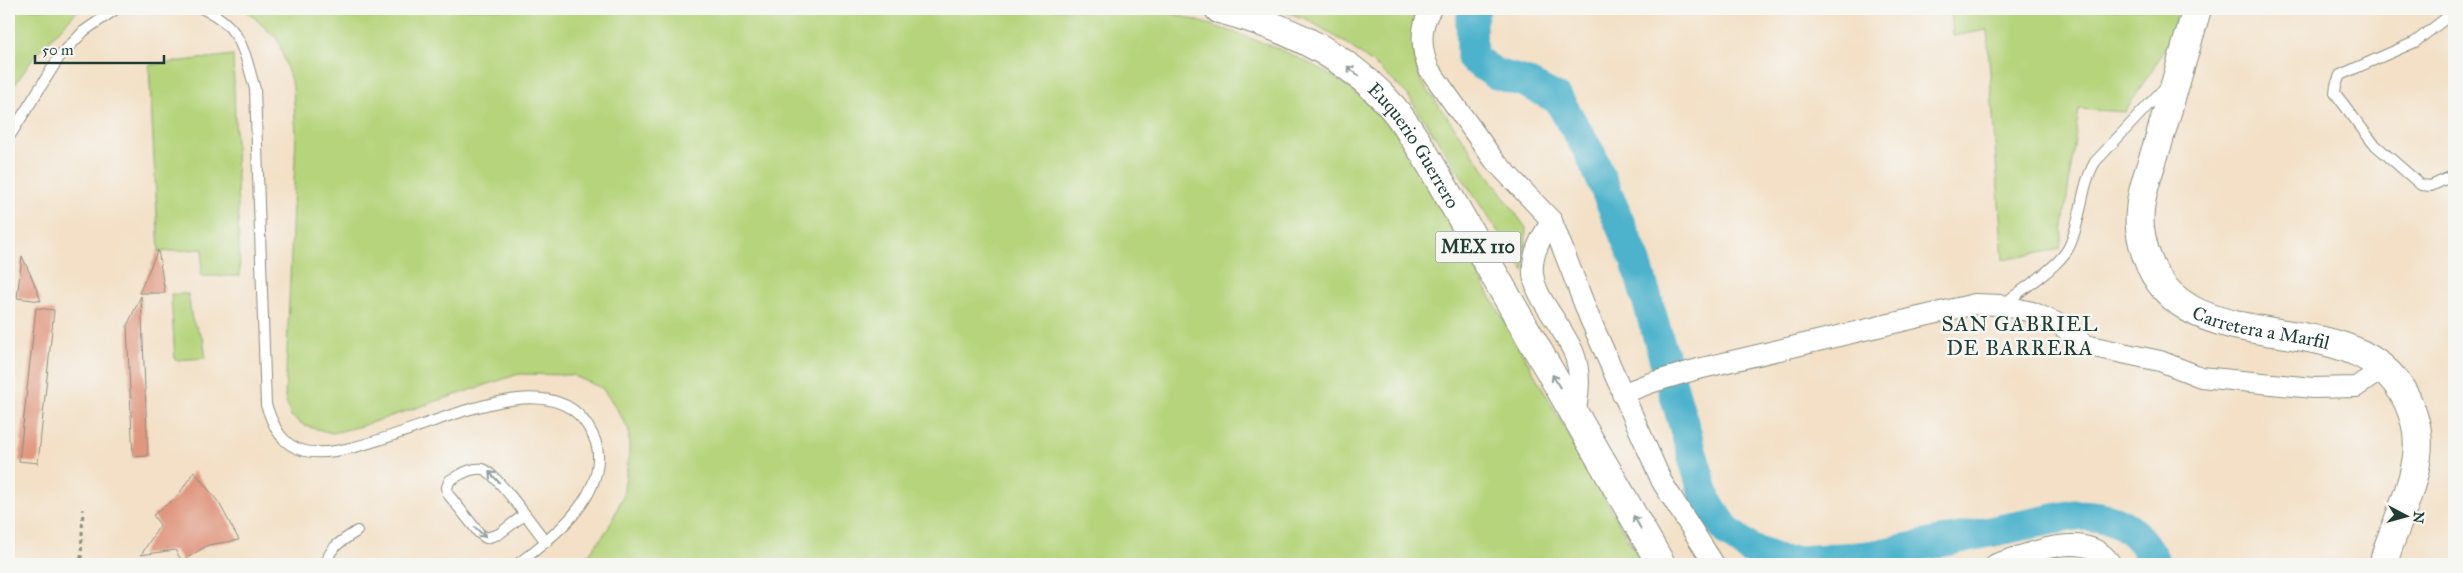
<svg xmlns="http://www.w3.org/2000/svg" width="2463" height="573" font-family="'IM FELL Great Primer',serif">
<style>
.green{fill:#b6d47b;stroke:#6a8858}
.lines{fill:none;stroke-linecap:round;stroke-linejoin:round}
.river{stroke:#4db3cc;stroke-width:31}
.building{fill:#e09780}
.lane-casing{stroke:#898e7d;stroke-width:12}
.street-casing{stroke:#898e7d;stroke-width:22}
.secondary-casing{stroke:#898e7d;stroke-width:30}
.primary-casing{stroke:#898e7d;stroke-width:30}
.path{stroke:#898e7d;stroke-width:3;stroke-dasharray:4 4;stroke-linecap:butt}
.lane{stroke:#fff;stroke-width:10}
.street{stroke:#fff;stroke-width:20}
.secondary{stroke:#fff;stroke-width:28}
.primary{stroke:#fff;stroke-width:28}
.oneway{stroke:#8f9e9a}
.labels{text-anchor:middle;stroke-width:5;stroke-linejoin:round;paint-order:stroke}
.shield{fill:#f6f6f2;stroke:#60746d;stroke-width:1}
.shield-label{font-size:18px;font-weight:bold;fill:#1f3d34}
.street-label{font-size:19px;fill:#1f3d34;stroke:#f6f6f2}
.quarter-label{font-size:21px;letter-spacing:1px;fill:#1f3d34;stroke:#f6f6f2}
</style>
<rect width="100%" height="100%" fill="#f6f6f2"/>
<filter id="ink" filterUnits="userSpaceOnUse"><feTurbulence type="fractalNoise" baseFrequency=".02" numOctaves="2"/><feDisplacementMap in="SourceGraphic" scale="10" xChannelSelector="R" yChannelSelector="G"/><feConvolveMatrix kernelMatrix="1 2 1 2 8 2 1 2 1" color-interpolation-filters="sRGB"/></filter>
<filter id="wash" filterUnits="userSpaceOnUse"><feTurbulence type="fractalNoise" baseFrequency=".0096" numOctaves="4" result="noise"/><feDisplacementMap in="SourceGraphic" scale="20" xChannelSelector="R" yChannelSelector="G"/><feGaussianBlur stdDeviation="1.12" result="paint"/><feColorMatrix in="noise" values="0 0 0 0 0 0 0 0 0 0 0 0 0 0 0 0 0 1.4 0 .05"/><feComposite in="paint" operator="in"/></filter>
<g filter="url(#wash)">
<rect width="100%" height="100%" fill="#f3e0c6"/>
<g class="green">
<path d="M9,9H79L34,57L9,93Z"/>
<path d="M245,9H1158C1234,32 1316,53 1376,110C1386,119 1394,131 1403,142L1642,564H576L588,555L608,529L623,496L629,454V430L615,406L602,388L572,375L519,374L361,426L333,433L305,426L291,416L285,398L296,134L293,87L278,40Z"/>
<path d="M1277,9H1420C1414,37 1410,54 1422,82L1526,228L1524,271L1407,94L1379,68L1343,41L1306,19Z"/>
<path d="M1951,9H2179L2167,46L2125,112L2079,109L2060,249L2003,260L1987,30L1953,36Z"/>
<path d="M233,55L240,276H201L203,249L159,252L149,65Z"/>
<path d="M171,294H188L192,320L203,339L206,358L175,360Z"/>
</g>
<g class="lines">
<path class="river" d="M1475,9L1471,21L1472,58L1496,74L1525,82L1558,99L1591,155L1636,262L1706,501L1727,531L1750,549L1784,562L1870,556L2074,515C2117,515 2136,526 2156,564"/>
</g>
<g id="blocks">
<g class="building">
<path d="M158,250L165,293H139Z"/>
<path d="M22,256L32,278L41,301L17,298Z"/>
<path d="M141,296L148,456L133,457L127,326Z"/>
<path d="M36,308L54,310L38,463L19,461Z"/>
<path d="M194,471L219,503L239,540L208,545L182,561L175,550L141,555L160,525L153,515L178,496Z"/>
</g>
</g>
</g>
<g filter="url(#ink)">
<use href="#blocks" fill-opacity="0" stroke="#898e7d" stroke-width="1"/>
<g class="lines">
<defs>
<g id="lane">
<path d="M203,9C242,26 244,52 255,89L266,405C273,425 281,446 305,451C375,466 537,347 587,425C594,436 599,446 598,460C596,505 551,538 518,564"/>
<path d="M2454,12L2415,42L2340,75L2336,85L2335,93L2373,143L2421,185L2431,186L2454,175"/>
<path d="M9,137L60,56L84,31L116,9"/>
<path d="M2002,305C2021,290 2058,268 2069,247C2082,220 2080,188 2095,162L2167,85"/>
<path d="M525,514L499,534L486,538L479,533L448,494L447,487L450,480C460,475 471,467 483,469C495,472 536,529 546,542"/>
<path d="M327,564C328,547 344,540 357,531"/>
</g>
<g id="street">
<path d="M1431,9C1419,27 1421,50 1429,69L1494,160L1552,221L1590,319L1662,482L1714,564"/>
<path d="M1552,221C1509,281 1548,299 1573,351C1582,372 1579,394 1575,415"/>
<path d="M1622,394L1650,383L1698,369L1975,304L2001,305L2032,312L2059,324L2085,345L2160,361L2201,377L2313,388L2356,387L2384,368"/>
<path d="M1996,564C2029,554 2087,527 2111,564"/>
</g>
<g id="secondary">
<path id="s1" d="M2197,9C2184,53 2171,98 2158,143C2150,169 2137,200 2140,228C2162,392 2377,276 2415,422C2425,457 2406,499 2394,532C2390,542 2385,553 2384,564"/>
</g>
<g id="primary">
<path id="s2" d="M1219,9C1285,26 1348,55 1393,108C1405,122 1414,138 1424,153L1661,564"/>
</g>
</defs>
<use href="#lane" class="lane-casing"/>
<use href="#street" class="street-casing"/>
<use href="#secondary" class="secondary-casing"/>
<use href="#primary" class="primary-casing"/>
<g class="path">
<path d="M81,559L83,509"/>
<path d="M63,564L81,559L97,564"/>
</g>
<use href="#lane" class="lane"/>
<use href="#street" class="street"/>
<use href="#secondary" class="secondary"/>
<use href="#primary" class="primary"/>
</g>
<defs><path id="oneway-shaft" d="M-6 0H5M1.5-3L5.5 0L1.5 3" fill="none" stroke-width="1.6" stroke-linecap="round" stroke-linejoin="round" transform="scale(1.25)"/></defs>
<g class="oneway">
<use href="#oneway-shaft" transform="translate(1353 71) rotate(-143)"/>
<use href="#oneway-shaft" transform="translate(1556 381) rotate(-120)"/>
<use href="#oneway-shaft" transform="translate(494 477) rotate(-134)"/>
<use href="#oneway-shaft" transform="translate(1637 522) rotate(-120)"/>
<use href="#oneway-shaft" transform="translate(480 532) rotate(43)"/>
</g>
</g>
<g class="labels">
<rect class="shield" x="1435.5" y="231.5" width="85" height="31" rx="4"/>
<g class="shield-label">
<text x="1478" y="253">MEX 110</text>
</g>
<g class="street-label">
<text dy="7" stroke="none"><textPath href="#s2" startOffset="246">Euquerio Guerrero</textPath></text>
<text dy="7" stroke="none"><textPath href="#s1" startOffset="400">Carretera a Marfil</textPath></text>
</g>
<g class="quarter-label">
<text x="2020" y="331">SAN GABRIEL<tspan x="2020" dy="24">DE BARRERA</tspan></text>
</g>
</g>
<rect width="2463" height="573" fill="none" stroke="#f6f6f2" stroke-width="30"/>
<g transform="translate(2406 516) rotate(96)" stroke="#f6f6f2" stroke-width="4" paint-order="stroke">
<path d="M0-4L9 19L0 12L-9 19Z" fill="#1f3d34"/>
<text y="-8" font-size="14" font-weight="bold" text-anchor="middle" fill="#1f3d34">N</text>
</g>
<path d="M35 55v8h129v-8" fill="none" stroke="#1f3d34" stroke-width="2.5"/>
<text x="42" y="55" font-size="15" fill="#1f3d34" stroke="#f6f6f2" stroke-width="4" paint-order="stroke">50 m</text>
</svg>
